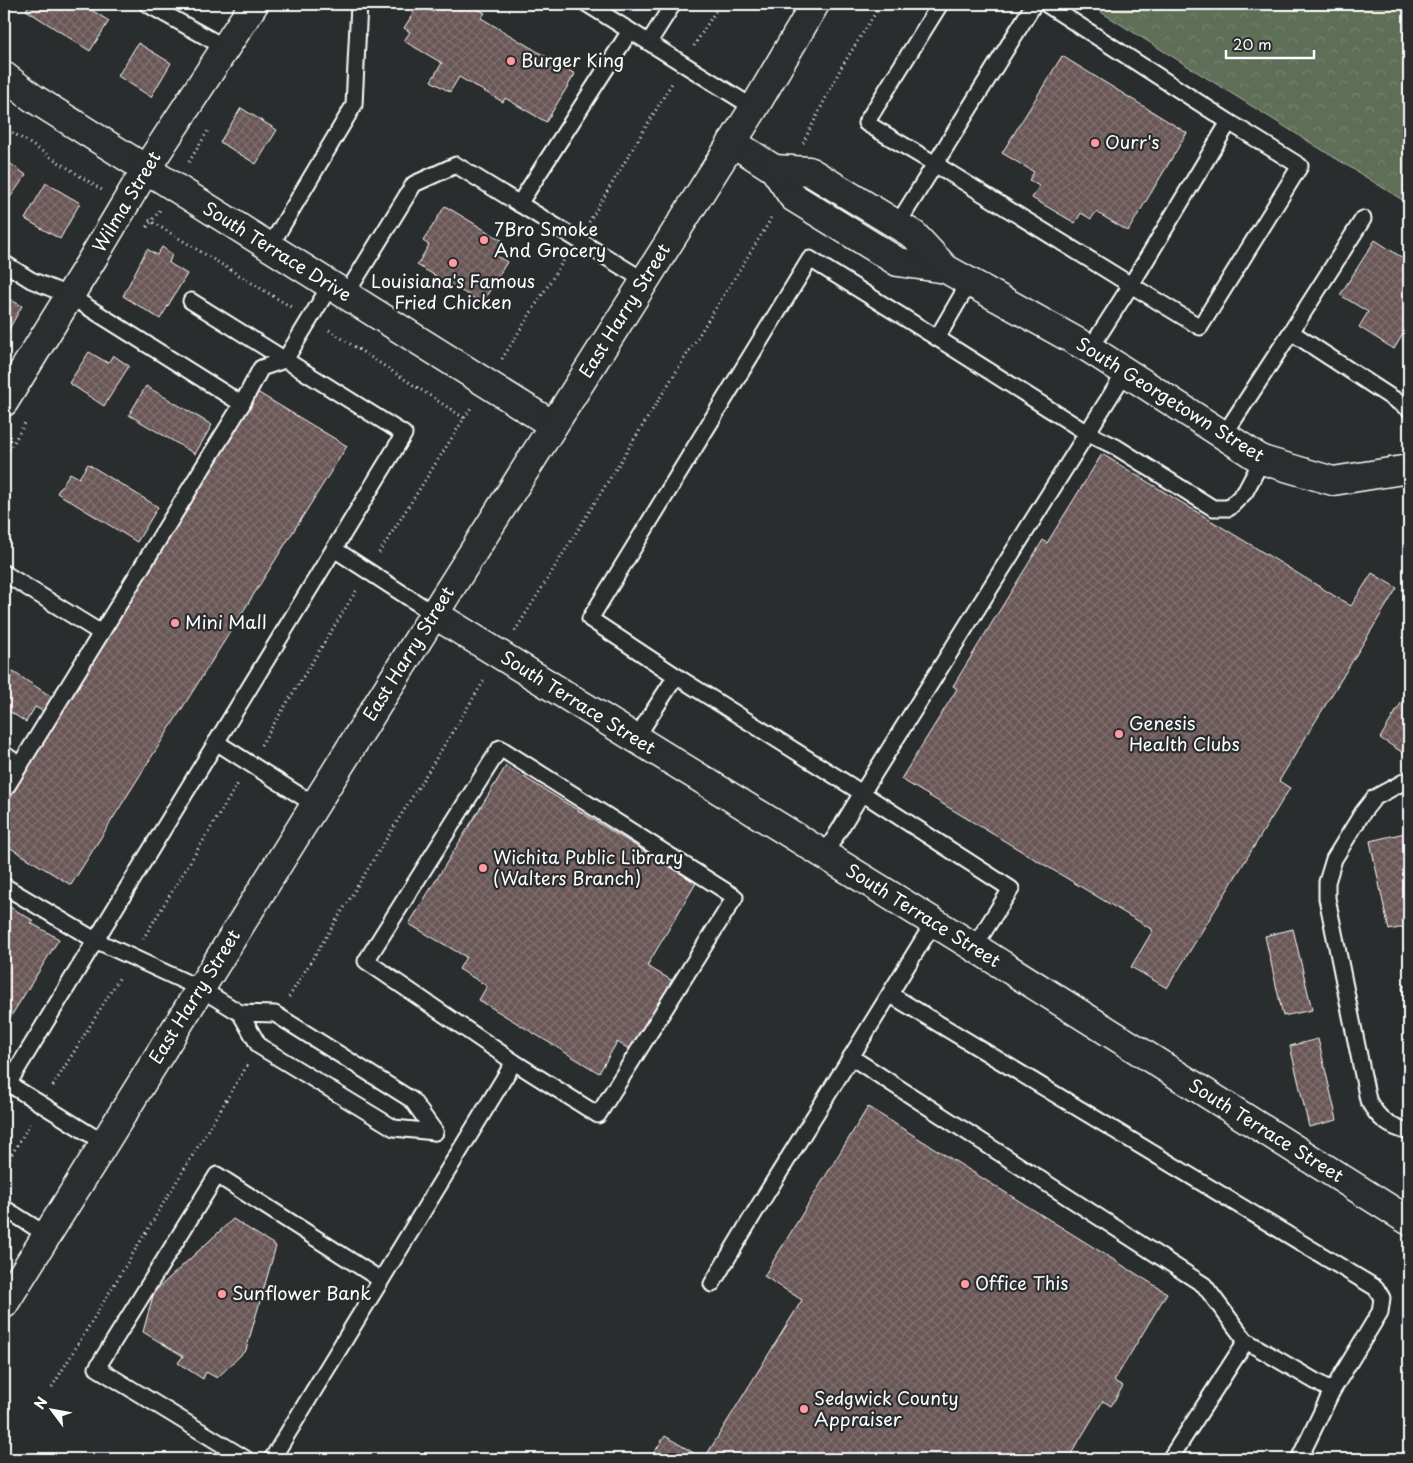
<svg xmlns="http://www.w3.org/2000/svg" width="1413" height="1463" font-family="'Playpen Sans',sans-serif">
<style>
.forest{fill:url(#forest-crowns);stroke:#afb6aa}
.building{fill:url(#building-cross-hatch);stroke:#fff}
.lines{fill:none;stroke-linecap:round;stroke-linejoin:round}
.service-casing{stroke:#fff;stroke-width:19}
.minor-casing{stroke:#fff;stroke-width:31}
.secondary-casing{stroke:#fff;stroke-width:31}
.path{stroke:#fff;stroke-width:3;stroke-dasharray:1 4;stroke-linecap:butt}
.service{stroke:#2a2d2e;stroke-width:15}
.minor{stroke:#2a2d2e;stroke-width:28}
.secondary{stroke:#2a2d2e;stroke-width:28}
.poi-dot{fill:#ff9aa2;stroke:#2a2d2e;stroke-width:2}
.labels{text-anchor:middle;stroke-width:4.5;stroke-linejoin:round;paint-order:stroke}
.poi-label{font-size:18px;fill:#fff;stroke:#2a2d2e;text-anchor:start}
.street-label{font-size:18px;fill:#fff;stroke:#2a2d2e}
</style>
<defs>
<pattern id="forest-crowns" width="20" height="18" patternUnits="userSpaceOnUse" patternTransform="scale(1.25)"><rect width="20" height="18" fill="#5f6e56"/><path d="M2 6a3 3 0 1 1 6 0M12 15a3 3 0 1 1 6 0" fill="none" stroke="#77846f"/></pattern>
<pattern id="building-cross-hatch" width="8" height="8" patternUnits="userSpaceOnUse" patternTransform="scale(1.25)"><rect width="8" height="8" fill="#695756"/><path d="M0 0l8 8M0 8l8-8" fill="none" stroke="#80706f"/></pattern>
</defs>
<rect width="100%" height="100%" fill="#2a2d2e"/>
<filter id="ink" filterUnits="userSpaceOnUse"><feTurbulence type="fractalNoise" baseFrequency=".02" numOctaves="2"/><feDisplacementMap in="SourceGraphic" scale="10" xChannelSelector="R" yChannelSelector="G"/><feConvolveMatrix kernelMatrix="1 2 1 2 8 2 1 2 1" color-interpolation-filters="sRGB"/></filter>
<g filter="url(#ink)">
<path class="forest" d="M1088,4H1409V204Z"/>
<g class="building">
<path d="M30,4H82L109,21L90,51L26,10Z"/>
<path d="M419,4L433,12L438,4H469L485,13L481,18L575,74L546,122L505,98L503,102L459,77L450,92L431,81L442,63L404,41L410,32L404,28Z"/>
<path d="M138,43L171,63L151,97L118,76Z"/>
<path d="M1062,56L1187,133L1128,231L1096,212L1091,219L1081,213L1075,223L1032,198L1039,186L1029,180L1034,172L1002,153Z"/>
<path d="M241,108L277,130L256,164L220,142Z"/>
<path d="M4,159L26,175L4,206Z"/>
<path d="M46,183L80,203L60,239L25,219Z"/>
<path d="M445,206L503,241L495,255L507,262L482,303L417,265L429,245L423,241Z"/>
<path d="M1375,240L1409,262V338L1403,334L1394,349L1359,327L1368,312L1340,295Z"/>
<path d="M162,247L172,254L169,263L187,274L160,319L123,296L147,249L157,255Z"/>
<path d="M4,296L22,306L4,338Z"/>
<path d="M89,352L108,363L113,355L129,366L104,406L69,383Z"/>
<path d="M146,386L212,425L195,454L129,415Z"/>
<path d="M257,392L347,446L71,885L4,844V799Z"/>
<path d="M1102,454L1351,606L1372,573L1397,588L1279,781L1290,788L1167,988L1131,967L1153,930L901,779L957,689L953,686L1043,540L1047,543Z"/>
<path d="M88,464L158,507L137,542L57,493L70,473L79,478Z"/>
<path d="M4,666L52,697L43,711L35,707L26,722L4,708Z"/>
<path d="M1409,690V753L1408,756L1380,738Z"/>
<path d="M506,766L696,883L647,966L673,981L631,1050L617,1042L599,1073L479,1000L487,986L459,969L466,957L409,924Z"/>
<path d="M1409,832V949L1404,927L1389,930L1370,841Z"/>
<path d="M4,906L7,908L8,906L34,921L31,923L59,939L8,1021L4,1018Z"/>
<path d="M1293,929L1312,1010L1283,1016L1265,936Z"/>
<path d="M1409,985V1021L1402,987Z"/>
<path d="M1318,1039L1337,1120L1309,1127L1290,1046Z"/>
<path d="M868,1107L1167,1293L1114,1381L1123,1386L1111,1406L1103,1401L1071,1454L1079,1459H650L665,1436L704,1459L802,1300L764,1276Z"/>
<path d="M233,1219L276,1246L246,1350L217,1378L206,1372L203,1379L178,1363L183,1356L143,1332L154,1292Z"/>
</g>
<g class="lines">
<defs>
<g id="service">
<path d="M147,4L226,48"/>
<path d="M587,4L754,108"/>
<path d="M940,4L866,123L935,164L1034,4"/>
<path d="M1046,4L1229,122L1131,285L1200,327L1300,166L1229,122"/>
<path d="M649,42L673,4"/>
<path d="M519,204L630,31"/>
<path d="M897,225L935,164L1131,285L1090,349"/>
<path d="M269,248L354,105L359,4"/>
<path d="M4,263L31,280L70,296L242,404L261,368L285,360L330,286"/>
<path d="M970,281L937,338L1087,433L1116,447L1213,508H1229L1245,492L1262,460"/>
<path d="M345,296L414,184L456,165L645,281"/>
<path d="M1291,332L1363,219"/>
<path d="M1224,435L1291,332L1409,409"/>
<path d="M334,549L434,614"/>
<path d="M4,573L101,633"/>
<path d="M676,676L590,619L810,259L937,338"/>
<path d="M636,738L676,676L862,793L824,855"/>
<path d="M216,742L315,805"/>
<path d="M500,748L735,897L598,1115L514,1062L366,961Z"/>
<path d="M4,754L20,765L4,791"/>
<path d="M20,765L242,404"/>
<path d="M1409,779L1374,798L1363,812L1334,859L1327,882V898L1368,1100C1378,1119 1389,1127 1409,1132"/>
<path d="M4,886L95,940L201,989L240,1013L259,1046L394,1128L435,1132"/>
<path d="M974,947L1011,889L862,793L1126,371"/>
<path d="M891,995L1376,1288L1382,1298L1380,1312L1332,1391L1299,1459"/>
<path d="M240,1013L275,1014L412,1100L435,1132"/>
<path d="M851,1057L934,922"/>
<path d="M4,1081L104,1143"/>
<path d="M8,1084L404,434L191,301"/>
<path d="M4,1208L47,1235"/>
<path d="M712,1284L755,1212L851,1057L1204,1285L1246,1341L1332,1391"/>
<path d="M246,1459L97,1368L217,1175L381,1280"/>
<path d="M272,1459L514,1062"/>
<path d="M1170,1459L1246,1341"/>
</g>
<g id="minor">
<path d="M4,76L33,98L553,425"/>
<path d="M732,142L774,169L793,197L898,262L946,269"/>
<path d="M774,169L809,171L914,235L946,269L1090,349L1262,460L1333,481L1409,469"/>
<path d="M4,402L93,258L146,169L254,4"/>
<path d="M434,614L974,947L1409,1221"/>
</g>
<path id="secondary" d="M4,1304L434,614L754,108L815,4"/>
</defs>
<use href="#service" class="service-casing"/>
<use href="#minor" class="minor-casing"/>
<use href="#secondary" class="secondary-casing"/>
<g class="path">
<path d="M694,46L720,4"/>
<path d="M4,127L102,190"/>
<path d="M803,143L841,68L881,4"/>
<path d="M189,162L209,129"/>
<path d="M149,220L291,307"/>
<path d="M589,222L672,83"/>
<path d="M147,227L160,210"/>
<path d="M329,330L464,418"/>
<path d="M502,359L565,258"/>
<path d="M4,459L25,423"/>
<path d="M379,553L472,406"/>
<path d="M515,631L768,224L772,215"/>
<path d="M261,745L356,591"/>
<path d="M143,939L239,782"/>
<path d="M289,997L485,679"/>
<path d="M53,1086L120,977"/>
<path d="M4,1167L30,1124"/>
<path d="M52,1387L248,1064"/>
</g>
<use href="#service" class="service"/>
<use href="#minor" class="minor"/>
<use href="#secondary" class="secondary"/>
</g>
</g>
<g class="poi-dot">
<circle cx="511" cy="61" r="5"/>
<circle cx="1095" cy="143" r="5"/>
<circle cx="484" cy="240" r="5"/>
<circle cx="453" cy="263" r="5"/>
<circle cx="175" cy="623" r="5"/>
<circle cx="1119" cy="734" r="5"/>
<circle cx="483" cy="868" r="5"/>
<circle cx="965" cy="1284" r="5"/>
<circle cx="222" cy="1294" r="5"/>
<circle cx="804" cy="1409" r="5"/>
</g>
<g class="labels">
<g class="poi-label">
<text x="521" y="67">Burger King</text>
<text x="1105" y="149">Ourr's</text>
<text x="494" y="236">7Bro Smoke<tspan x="494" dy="21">And Grocery</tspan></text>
<text x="453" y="288" text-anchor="middle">Louisiana's Famous<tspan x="453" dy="21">Fried Chicken</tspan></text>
<text x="185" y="629">Mini Mall</text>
<text x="1129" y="730">Genesis<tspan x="1129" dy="21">Health Clubs</tspan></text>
<text x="493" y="864">Wichita Public Library<tspan x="493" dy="21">(Walters Branch)</tspan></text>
<text x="975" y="1290">Office This</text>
<text x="232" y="1300">Sunflower Bank</text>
<text x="814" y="1405">Sedgwick County<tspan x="814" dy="21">Appraiser</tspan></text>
</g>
<g class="street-label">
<text transform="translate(127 202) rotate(-59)" y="6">Wilma Street</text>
<text transform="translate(277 252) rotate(32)" y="6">South Terrace Drive</text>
<text transform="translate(625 311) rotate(-58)" y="6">East Harry Street</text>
<text transform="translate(1170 400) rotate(32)" y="6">South Georgetown Street</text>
<text transform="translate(409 654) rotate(-58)" y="6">East Harry Street</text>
<text transform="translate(578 703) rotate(32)" y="6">South Terrace Street</text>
<text transform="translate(923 916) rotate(32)" y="6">South Terrace Street</text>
<text transform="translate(195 997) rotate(-58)" y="6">East Harry Street</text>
<text transform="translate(1266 1131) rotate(32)" y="6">South Terrace Street</text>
</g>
</g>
<rect width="1413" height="1463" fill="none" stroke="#2a2d2e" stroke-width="20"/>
<rect x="10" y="10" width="1393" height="1443" fill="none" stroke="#fff" stroke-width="2" filter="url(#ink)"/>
<g transform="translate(52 1410) rotate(302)" stroke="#2a2d2e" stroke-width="4" paint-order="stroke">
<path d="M0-4L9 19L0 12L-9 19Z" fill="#ffffff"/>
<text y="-8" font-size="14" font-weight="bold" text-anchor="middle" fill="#ffffff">N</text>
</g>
<path d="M1226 50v8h88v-8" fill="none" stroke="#ffffff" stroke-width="2.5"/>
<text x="1233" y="50" font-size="15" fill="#ffffff" stroke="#2a2d2e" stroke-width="4" paint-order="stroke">20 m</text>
</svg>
